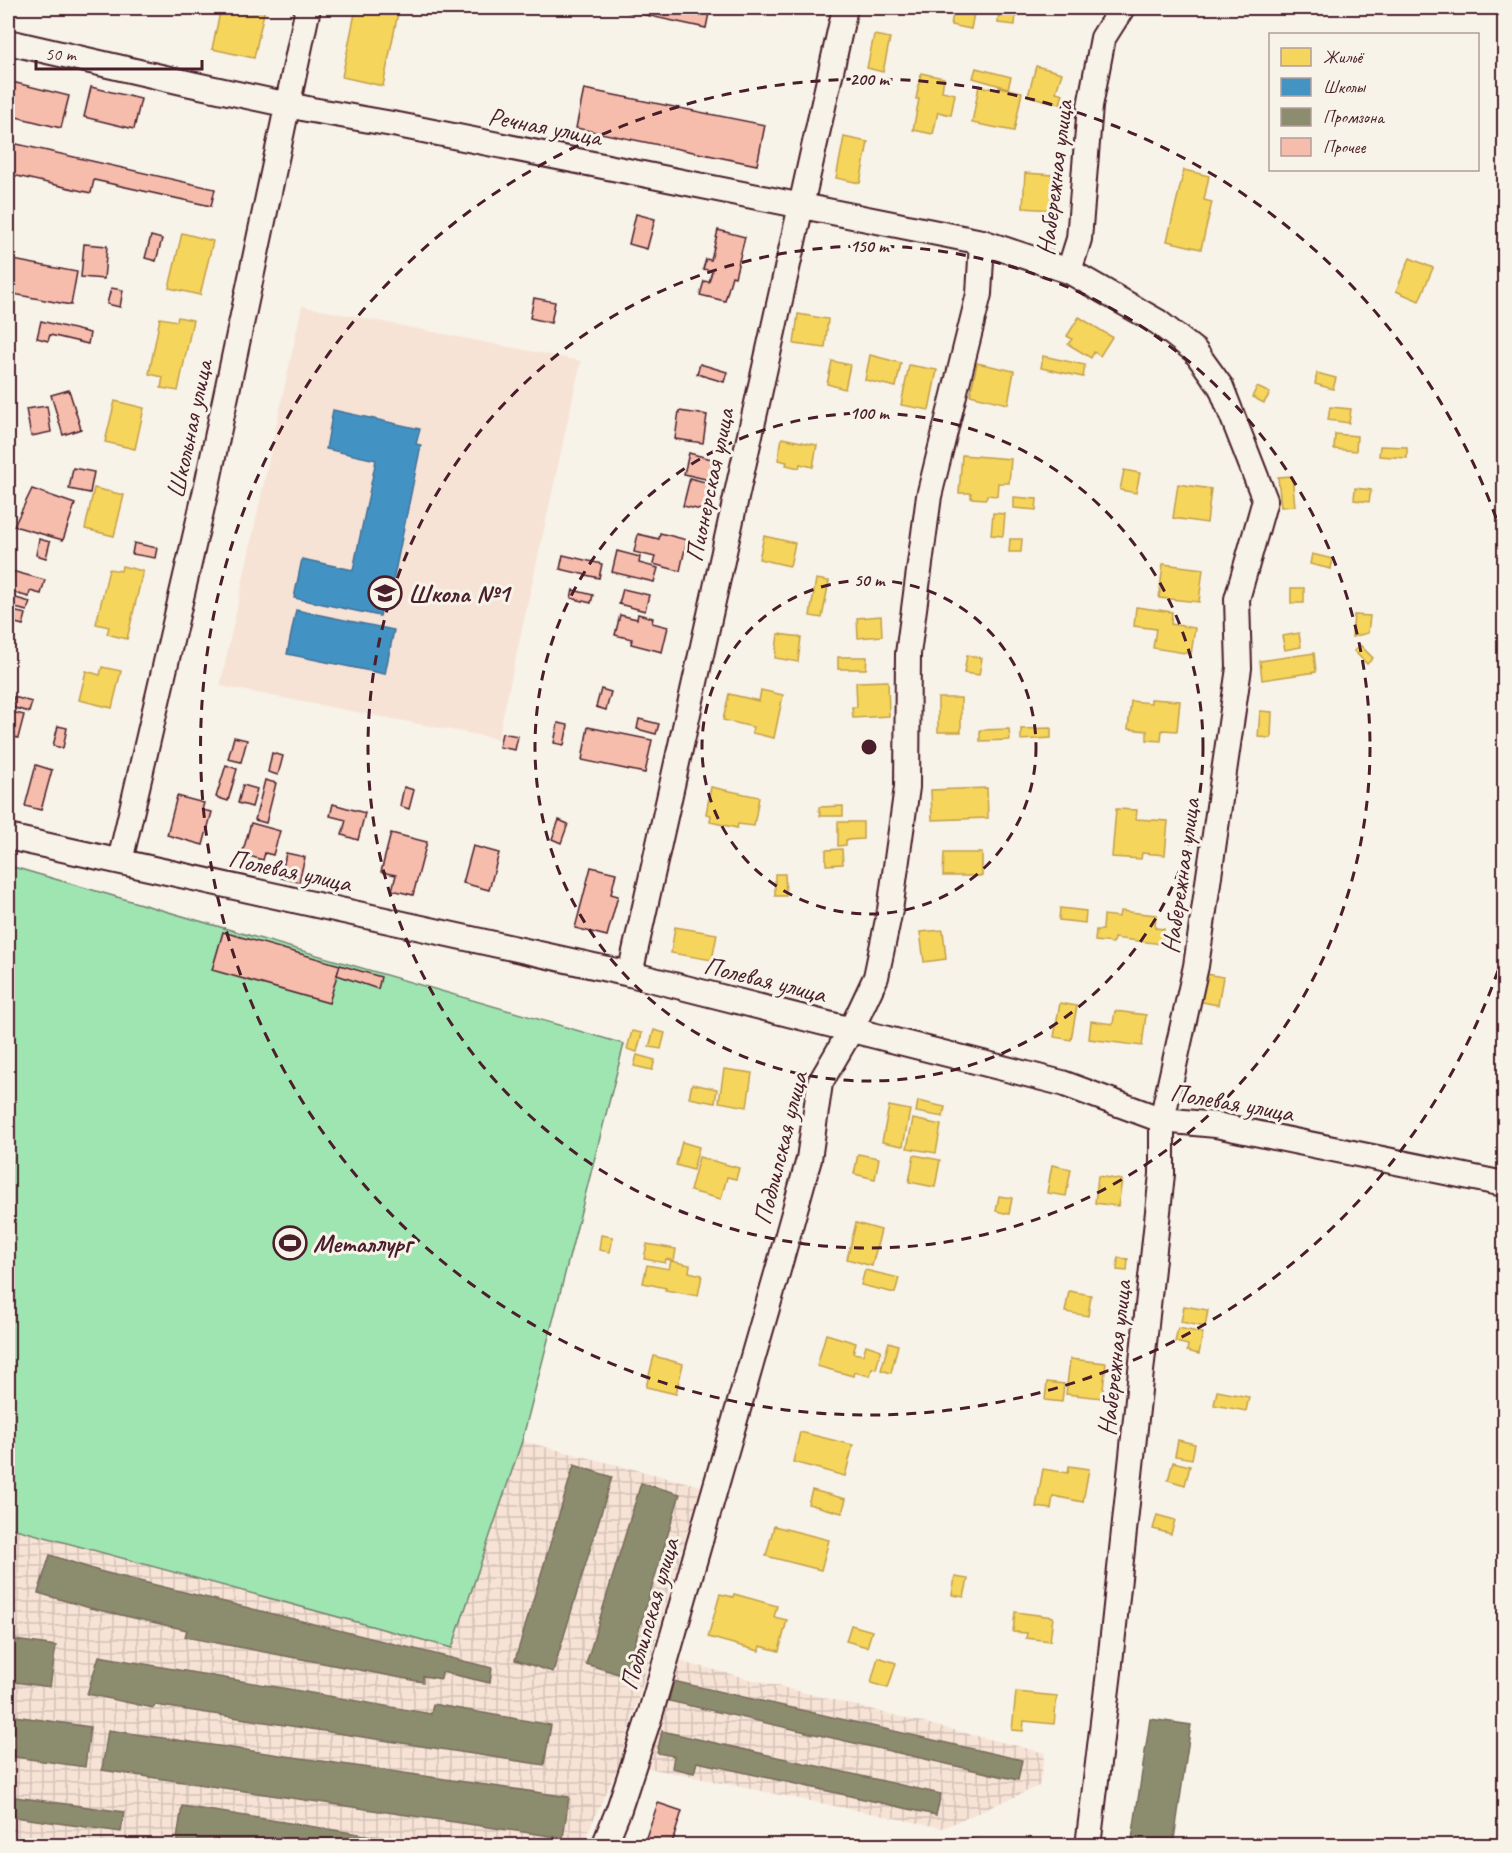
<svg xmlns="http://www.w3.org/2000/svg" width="1512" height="1853" font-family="Caveat,sans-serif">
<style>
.built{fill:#f7e3d6}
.industrial{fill:url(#industrial-grid)}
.pitch{fill:#9fe5b2;stroke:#74826e;stroke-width:1.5}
.homes{fill:#f6d55c;stroke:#c29e4d;stroke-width:1.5}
.schools{fill:#4393c3;stroke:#457095;stroke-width:1.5}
.industry{fill:#8c8c6e;stroke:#786b5a;stroke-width:1.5}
.building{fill:#f6bdac;stroke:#4a1f2b;stroke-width:1.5}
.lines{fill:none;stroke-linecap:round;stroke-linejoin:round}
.street-casing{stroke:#4a1f2b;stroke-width:28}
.street{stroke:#f7f3e8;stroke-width:24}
.ring{fill:none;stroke:#4a1f2b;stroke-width:3;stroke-dasharray:10 8}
.labels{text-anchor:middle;stroke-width:6;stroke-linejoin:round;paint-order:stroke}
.street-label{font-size:26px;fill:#4a1f2b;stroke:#f7f3e8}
.poi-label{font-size:26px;font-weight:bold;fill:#4a1f2b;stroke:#f7f3e8;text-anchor:start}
.centre{fill:#4a1f2b;stroke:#f7f3e8;stroke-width:3}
.ring-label{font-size:18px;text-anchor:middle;font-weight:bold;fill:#4a1f2b;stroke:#f7f3e8;stroke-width:6;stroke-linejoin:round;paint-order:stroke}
</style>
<defs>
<pattern id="industrial-grid" width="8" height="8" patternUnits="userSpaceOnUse" patternTransform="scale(1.5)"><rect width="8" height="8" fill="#f7e3d6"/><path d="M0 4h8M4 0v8" fill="none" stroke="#d5c2b8"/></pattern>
</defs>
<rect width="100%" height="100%" fill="#f7f3e8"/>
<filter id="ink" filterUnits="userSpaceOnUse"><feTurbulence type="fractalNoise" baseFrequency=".0167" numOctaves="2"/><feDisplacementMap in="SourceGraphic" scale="12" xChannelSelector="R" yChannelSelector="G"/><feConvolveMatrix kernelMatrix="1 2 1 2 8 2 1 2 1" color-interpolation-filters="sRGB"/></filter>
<g filter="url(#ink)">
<path class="built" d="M302,306L581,361L498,739L220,686Z"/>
<g class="industrial">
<path d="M522,1441L701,1486L618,1767L582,1845L33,1846L8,1841V1527L451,1648Z"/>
<path d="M678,1661L1045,1753L1039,1786L943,1828L643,1767L668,1677Z"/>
</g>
<path class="pitch" d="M10,866L624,1044L522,1441L452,1648L8,1527V876Z"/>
<g class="homes">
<path d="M221,8H265L254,58L212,49Z"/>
<path d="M356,8H399L383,86L342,77Z"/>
<path d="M954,8H975L971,29L951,25Z"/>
<path d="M999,10L1016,12L1015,25L998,23Z"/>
<path d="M874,35L890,38L883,72L867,68Z"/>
<path d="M1036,66L1062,73L1056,92L1063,94L1060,104L1028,96Z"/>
<path d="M976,68L1011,77L1008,88L973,78Z"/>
<path d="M921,73L944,78L942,91L955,94L951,115L938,112L933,134L913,130L919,99H916Z"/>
<path d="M979,86L998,90L999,87L1022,92L1014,131L972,123Z"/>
<path d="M844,137L868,142L860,183L836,178Z"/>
<path d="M1184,170L1209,176L1204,200L1212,202L1201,249L1167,241Z"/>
<path d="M1025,173L1054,175L1052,210L1023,208Z"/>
<path d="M182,233L213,241L200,295L169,288Z"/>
<path d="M1410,258L1433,268L1419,301L1396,291Z"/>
<path d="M798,314L828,319L825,348L794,344Z"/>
<path d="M178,317L193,320L178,391L161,388L163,377L149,374L160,318L177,321Z"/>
<path d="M1079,317L1112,337L1100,356L1094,352L1091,358L1068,344L1072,339L1067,336Z"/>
<path d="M870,355L901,363L896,387L865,380Z"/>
<path d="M1043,356L1085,365L1083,377L1041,368Z"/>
<path d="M832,361L850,365L845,389L827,384Z"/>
<path d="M977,363L1014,371L1008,404L970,395Z"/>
<path d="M909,365L937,370L929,410L901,405Z"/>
<path d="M1317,373L1336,378L1333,389L1315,384Z"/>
<path d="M1257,387L1270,393L1264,403L1252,397Z"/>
<path d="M115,401L144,408L135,449L105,442Z"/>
<path d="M1330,407L1351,409L1349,423L1328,420Z"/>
<path d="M1335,434L1357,436L1356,451L1334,449Z"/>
<path d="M782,438L817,445L813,467L800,464L799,468L786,465L787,462L778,460Z"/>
<path d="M1380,446L1407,447V458L1379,456Z"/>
<path d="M962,455L1011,459L1009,483H998L997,496L987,495L986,499L971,498V493H959Z"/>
<path d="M1124,470L1140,473L1136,493L1120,490Z"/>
<path d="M1292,476L1295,506L1281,507L1278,477Z"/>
<path d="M1178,484L1211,489L1207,523L1173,518Z"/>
<path d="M94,488L124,495L114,536L85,529Z"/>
<path d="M1355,488L1371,490L1369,502L1354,500Z"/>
<path d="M1014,497L1037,499L1036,510L1014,508Z"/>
<path d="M993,513L1005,514L1003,536L991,535Z"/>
<path d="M764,536L795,543L790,566L759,559Z"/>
<path d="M1010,539H1022L1021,552H1009Z"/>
<path d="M1312,554L1333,559L1331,569L1310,564Z"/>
<path d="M1163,564L1203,569L1199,602L1159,598Z"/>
<path d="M122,566L143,571L127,639L107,634L109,627L96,624L109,569L121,571Z"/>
<path d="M816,579L829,581L822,618L810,616Z"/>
<rect x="1291" y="588" width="13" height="15"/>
<path d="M1136,607L1172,612L1171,624L1195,628L1191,654L1153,648L1156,629L1134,626Z"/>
<path d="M1354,615L1370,616L1368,633L1352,637Z"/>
<path d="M881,616L882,636L858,638L857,618Z"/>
<path d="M1299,633L1301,647L1285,650L1282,636Z"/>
<path d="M778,634L801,637L798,662L775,658Z"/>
<path d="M1360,645L1373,658L1367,664L1354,651Z"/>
<path d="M1314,653L1316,672L1262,680L1260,661Z"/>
<path d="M967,655L982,658L979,675L964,673Z"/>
<path d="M838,657H867L866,669H838Z"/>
<path d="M102,667L121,671L112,708L79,700L86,671L100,675Z"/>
<path d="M888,681L889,716L853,718L852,707H857L856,682Z"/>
<path d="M761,690L783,695L774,738L752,733L753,727L723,720L729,694L759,701Z"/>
<rect x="938" y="698" width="23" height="34"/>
<path d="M1151,699L1180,701L1177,731L1162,730L1161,741L1147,740V731L1128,729L1131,701L1151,703Z"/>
<path d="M1260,711L1272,712L1271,738L1258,737Z"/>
<path d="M1051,728V738L1021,740V729Z"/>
<path d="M1009,729L1010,740L980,741V730Z"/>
<path d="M711,787L759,797L754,826L738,824L737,828L710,822L711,815L706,814Z"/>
<path d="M987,788L988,818L932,820L931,790Z"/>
<path d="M843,806V816H820L819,807Z"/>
<path d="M1116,809L1137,810L1136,819L1168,821L1165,855L1142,853L1141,859L1112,857Z"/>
<path d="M838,822H863V839L846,840V845L838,846Z"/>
<path d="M842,849L843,864L826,865V850Z"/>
<path d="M944,853H982V876H943Z"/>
<path d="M775,874H785L786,896H775Z"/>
<path d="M1060,908L1086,911L1085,923L1059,920Z"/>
<path d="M1120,911L1156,915L1155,928L1164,929L1162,944L1114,938L1113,943L1095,941L1096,930H1103L1104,915L1119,917Z"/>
<path d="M675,927L717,934L712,960L671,953Z"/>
<path d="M943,930L946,959L924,962L920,932Z"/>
<path d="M1206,974L1223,977L1218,1005L1202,1002Z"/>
<path d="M1060,1003L1077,1006L1071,1040L1054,1037Z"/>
<path d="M1115,1011L1146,1015L1142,1046L1089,1039L1091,1021L1113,1024Z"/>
<path d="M654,1030L665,1033L661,1049L649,1047Z"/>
<path d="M632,1031L642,1033L637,1052L627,1049Z"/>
<path d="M637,1055L655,1060L652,1070L634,1066Z"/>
<path d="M724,1069L752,1073L747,1107L719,1102Z"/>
<path d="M692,1084L717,1089L715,1103L689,1098Z"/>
<path d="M918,1101L945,1107L943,1117L916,1112Z"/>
<path d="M889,1106L910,1110L903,1146L882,1142Z"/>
<path d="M913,1119L941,1125L936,1153L907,1148Z"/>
<path d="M682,1142L699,1147L693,1170L676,1165Z"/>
<path d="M858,1154L879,1158L875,1179L854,1174Z"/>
<path d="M914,1155L940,1160L935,1187L909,1182Z"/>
<path d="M699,1157L739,1168L736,1179L727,1177L721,1199L690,1191Z"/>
<path d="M1052,1165L1071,1169L1066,1196L1047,1193Z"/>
<path d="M1098,1176L1122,1180L1118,1206L1095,1203Z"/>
<path d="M999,1196L1012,1198L1009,1214L996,1211Z"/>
<path d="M856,1223L881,1230L872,1266L847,1259Z"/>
<path d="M601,1235L613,1237L610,1252L599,1250Z"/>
<path d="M647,1244L676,1249L674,1261L666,1259L665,1263L644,1259Z"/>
<path d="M1118,1258L1128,1259L1127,1271L1117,1270Z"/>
<path d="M671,1261L690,1265L689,1272L702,1275L698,1296L665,1290L666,1288L643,1283L647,1265L669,1269Z"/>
<path d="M865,1270L899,1278L895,1293L861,1285Z"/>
<path d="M1069,1291L1091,1295L1088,1316L1065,1312Z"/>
<path d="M1184,1306L1208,1310L1205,1327L1181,1322Z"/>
<path d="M1178,1328L1203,1333L1199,1354L1187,1351L1188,1345L1175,1342Z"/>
<path d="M826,1334L856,1343L853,1353L863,1355L866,1345L881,1350L876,1369L872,1368L870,1376L854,1372L853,1376L817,1366Z"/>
<path d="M889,1342L898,1345L891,1373L881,1370Z"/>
<path d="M654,1356L683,1364L676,1394L646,1387Z"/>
<path d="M1070,1359L1106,1363L1102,1398L1066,1394Z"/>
<path d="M1047,1382L1064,1384L1062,1402L1045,1400Z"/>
<path d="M1217,1391L1249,1397L1246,1411L1214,1405Z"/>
<path d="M800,1432L853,1445L845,1476L793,1462Z"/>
<path d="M1178,1440L1195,1444L1192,1459L1175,1456Z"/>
<path d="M1173,1462L1190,1466L1185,1485L1168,1480Z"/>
<path d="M1069,1466L1089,1469L1083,1502L1053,1496L1051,1509L1036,1507L1043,1469L1068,1473Z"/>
<path d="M812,1490L846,1499L842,1513L808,1504Z"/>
<path d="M1157,1515L1175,1520L1171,1534L1153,1529Z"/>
<path d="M774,1526L829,1540L821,1570L766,1556Z"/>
<path d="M955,1577L968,1579L964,1597L952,1595Z"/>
<path d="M720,1594L733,1597L734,1594L777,1606L774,1617L787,1620L779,1651L760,1646L759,1651L708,1637Z"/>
<path d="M1015,1612L1053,1617L1050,1641L1026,1638L1027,1633L1013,1632Z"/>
<path d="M851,1625L872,1631L867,1647L846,1641Z"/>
<path d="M878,1657L896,1663L888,1688L871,1683Z"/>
<path d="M1016,1692L1057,1696L1054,1724L1024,1721L1023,1731L1012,1730Z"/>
</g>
<g class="schools">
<path d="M333,410L420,429L416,444L421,445L390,596L385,595L380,616L294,598L302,559L353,570L376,460L326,449Z"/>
<path d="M296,610L394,630L385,674L287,654Z"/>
</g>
<g class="industry">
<path d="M574,1465L612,1477L553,1672L515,1660Z"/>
<path d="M641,1483L680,1494L625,1676L586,1664Z"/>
<path d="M50,1555L99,1571L492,1668L490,1683L442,1672L441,1679L423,1676V1682L185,1637L187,1630L90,1608L38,1593Z"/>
<path d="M8,1639L56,1646L50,1687L8,1681Z"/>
<path d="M99,1656L431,1714L433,1704L551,1725L544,1765L155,1705L153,1708L87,1694Z"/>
<path d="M673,1681L1022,1760L1018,1780L669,1701Z"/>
<path d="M8,1715L90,1727L85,1767L8,1756Z"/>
<path d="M1150,1719L1191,1725L1173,1846H1131Z"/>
<path d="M108,1730L569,1797L563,1838L102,1770Z"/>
<path d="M662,1731L941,1794L936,1815L697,1762L694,1773L672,1768L674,1756L657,1753Z"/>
<path d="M8,1796L124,1812L121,1832L8,1816Z"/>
<path d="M182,1806L435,1846H176Z"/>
</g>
<g class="building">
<path d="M613,8H633L632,13Z"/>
<path d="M637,8H710L706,28L636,13Z"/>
<path d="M12,82L69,96L61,128L8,115V100Z"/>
<path d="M91,87L141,99L134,129L84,117Z"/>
<path d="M584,89L765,125L757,165L576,128Z"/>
<path d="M8,142L215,189L211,206L94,180L91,193L8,174Z"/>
<path d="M636,214L655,219L647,249L629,244Z"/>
<path d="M718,230L745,237L735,277L732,276L725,301L700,295L704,281L709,282L712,271L703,269L706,259L711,260Z"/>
<path d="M151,236L162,239L156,261L145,258Z"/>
<path d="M84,244L107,246L104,279L81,277Z"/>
<path d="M8,259L77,272L71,305L8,293Z"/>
<path d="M111,288L123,290L120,307L107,304Z"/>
<path d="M534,298L555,302L551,323L530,318Z"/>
<path d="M41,321L90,333L88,344L50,335L48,341L37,338Z"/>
<path d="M700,364L727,372L724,382L697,374Z"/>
<path d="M69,390L81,429L63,435L51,395Z"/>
<path d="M47,406L51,432L31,436L26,409Z"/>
<path d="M679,411L707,415L703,443L675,439Z"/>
<path d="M689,453L719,461L714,481L684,474Z"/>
<path d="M73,468L94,472L90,493L69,489Z"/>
<path d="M690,478L712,484L706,511L683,506Z"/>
<path d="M32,489L75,504L63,540L14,526Z"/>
<path d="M660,533L687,540L680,571L653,564L655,557L634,552L638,534L659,539Z"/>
<path d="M39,539L50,542L46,558L36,555Z"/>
<path d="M134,543L157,548L155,558L132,554Z"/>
<path d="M617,551L640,557L639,563L658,568L654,582L612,572Z"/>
<path d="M563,555L602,564L599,578L560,569Z"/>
<path d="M8,570L45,580L41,594L30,591L29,597L11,592L12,586L8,585Z"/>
<path d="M623,589L649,595L645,611L619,604Z"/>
<path d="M573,590L593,595L591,603L571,598Z"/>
<path d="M9,596L30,602L27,611L8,606Z"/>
<path d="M8,610L26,614L23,625L8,621Z"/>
<path d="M638,614L653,618L652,623L668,627L662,652L631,644L632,639L615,635L620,615L637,619Z"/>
<path d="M601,689L611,692L606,710L596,707Z"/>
<path d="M14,697L32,702L29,712L11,707Z"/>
<path d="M8,711L24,715L18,738L8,735Z"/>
<path d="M639,719L659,724L656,734L637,729Z"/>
<path d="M558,723L568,725L564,745L554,743Z"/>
<path d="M58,726L67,728L63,748L53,746Z"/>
<path d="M588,727L652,740L645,773L582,760Z"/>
<path d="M502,733L518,736L515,750L499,747Z"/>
<path d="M234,737L247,740L241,762L228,759Z"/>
<path d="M272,753L283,756L278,775L268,772Z"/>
<path d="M36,765L52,770L41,810L25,806Z"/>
<path d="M226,765L237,769L228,801L216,797Z"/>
<path d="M265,780L276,783L266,823L255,820Z"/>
<path d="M243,785L257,789L252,807L238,803Z"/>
<path d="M404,787L414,790L409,809L400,806Z"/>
<path d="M177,796L204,803L202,810L212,812L203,845L167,835Z"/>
<path d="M333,804L365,813L358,840L342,835L346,820L330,816Z"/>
<path d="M559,820L568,824L561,843L552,839Z"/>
<path d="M251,823L280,831L273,855L265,853L263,860L242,854Z"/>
<path d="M391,833L427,842L413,895L392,890L396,875L381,872Z"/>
<path d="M473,846L499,853L489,890L463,883Z"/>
<path d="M286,853L305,857L299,882L281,878Z"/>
<path d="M591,867L616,873L611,894L618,896L607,936L575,928Z"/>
<path d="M223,932L340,965L329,1003L212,970Z"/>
<path d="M340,965L381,977L378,989L337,975Z"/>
<path d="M658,1803L682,1811L671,1846H643Z"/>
<path d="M971,1839L1009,1846H970Z"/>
</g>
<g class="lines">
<defs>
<g id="street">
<path d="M8,42L191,84L312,110L398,125L982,242L1069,271L1158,322L1195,351L1221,387L1265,500L1237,599L1239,668L1196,966L1162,1120V1174L1109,1672L1088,1846"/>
<path d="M1069,271L1079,239L1090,106L1103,38L1122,8"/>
<path d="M8,837L630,974L1062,1083L1162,1120L1216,1125L1504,1184"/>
<path d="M120,861L206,490L308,8"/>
<path d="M630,974L845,8"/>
<path d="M604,1846L619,1809L650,1715L778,1270L809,1159L820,1083L851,1030L876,977L890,910L907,787L908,654L929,496L979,294L982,242"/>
</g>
</defs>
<use href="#street" class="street-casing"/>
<use href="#street" class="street"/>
</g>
</g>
<g class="ring">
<circle cx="869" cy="747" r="167"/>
<circle cx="869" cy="747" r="334"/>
<circle cx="869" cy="747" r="501"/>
<path d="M1504 953A668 668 0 1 1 1504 541"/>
</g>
<defs>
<symbol id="school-ring" viewBox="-11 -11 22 22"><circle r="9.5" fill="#f7f3e8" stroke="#4a1f2b" stroke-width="1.5"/><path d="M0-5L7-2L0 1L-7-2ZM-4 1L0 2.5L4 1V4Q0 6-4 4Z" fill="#4a1f2b"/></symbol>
<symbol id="stadium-ring" viewBox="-11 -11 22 22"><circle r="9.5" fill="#f7f3e8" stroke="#4a1f2b" stroke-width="1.5"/><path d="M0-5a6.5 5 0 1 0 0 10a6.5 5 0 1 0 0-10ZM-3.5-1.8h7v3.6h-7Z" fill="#4a1f2b"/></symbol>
</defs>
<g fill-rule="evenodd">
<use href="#school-ring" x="366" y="574" width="38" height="38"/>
<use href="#stadium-ring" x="271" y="1224" width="38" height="38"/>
</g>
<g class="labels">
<g class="street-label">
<text transform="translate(545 126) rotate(11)" y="9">Речная улица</text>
<text transform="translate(1054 178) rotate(-83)" y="9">Набережная улица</text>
<text transform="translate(189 429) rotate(-78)" y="9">Школьная улица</text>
<text transform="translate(709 485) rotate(-78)" y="9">Пионерская улица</text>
<text transform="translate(290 870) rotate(12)" y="9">Полевая улица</text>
<text transform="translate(1180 876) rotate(-82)" y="9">Набережная улица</text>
<text transform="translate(765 979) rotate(14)" y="9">Полевая улица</text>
<text transform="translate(1232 1102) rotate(10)" y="9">Полевая улица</text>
<text transform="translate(780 1148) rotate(-76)" y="9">Подлипская улица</text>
<text transform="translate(1114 1358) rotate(-84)" y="9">Набережная улица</text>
<text transform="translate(649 1614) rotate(-74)" y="9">Подлипская улица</text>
</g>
<g class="poi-label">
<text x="408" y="602">Школа №1</text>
<text x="313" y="1252">Металлург</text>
</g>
</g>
<circle cx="869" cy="747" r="9" class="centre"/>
<g class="ring-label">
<text x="869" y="85">200 m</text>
<text x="869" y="252">150 m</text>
<text x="869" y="419">100 m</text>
<text x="869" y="586">50 m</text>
</g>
<rect width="1512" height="1853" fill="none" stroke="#f7f3e8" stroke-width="30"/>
<rect x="15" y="15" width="1482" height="1823" fill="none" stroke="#4a1f2b" stroke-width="2" filter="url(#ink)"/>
<rect x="1269" y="33" width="210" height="138" fill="#f7f3e8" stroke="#b29e9c" stroke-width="1.5"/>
<rect x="1281" y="48" width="30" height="18" fill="#f6d55c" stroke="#b29e9c" stroke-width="1.5"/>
<text x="1323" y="63" font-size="18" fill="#4a1f2b">Жильё</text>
<rect x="1281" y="78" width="30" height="18" fill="#4393c3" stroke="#b29e9c" stroke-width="1.5"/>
<text x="1323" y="93" font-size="18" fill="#4a1f2b">Школы</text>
<rect x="1281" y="108" width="30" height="18" fill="#8c8c6e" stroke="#b29e9c" stroke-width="1.5"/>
<text x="1323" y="123" font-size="18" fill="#4a1f2b">Промзона</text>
<rect x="1281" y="138" width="30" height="18" fill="#f6bdac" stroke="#b29e9c" stroke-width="1.5"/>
<text x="1323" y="153" font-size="18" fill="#4a1f2b">Прочее</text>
<path d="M36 60v9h166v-9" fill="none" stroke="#4a1f2b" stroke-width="3"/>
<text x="45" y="60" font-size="18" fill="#4a1f2b" stroke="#f7f3e8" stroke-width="4.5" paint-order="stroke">50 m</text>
</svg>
